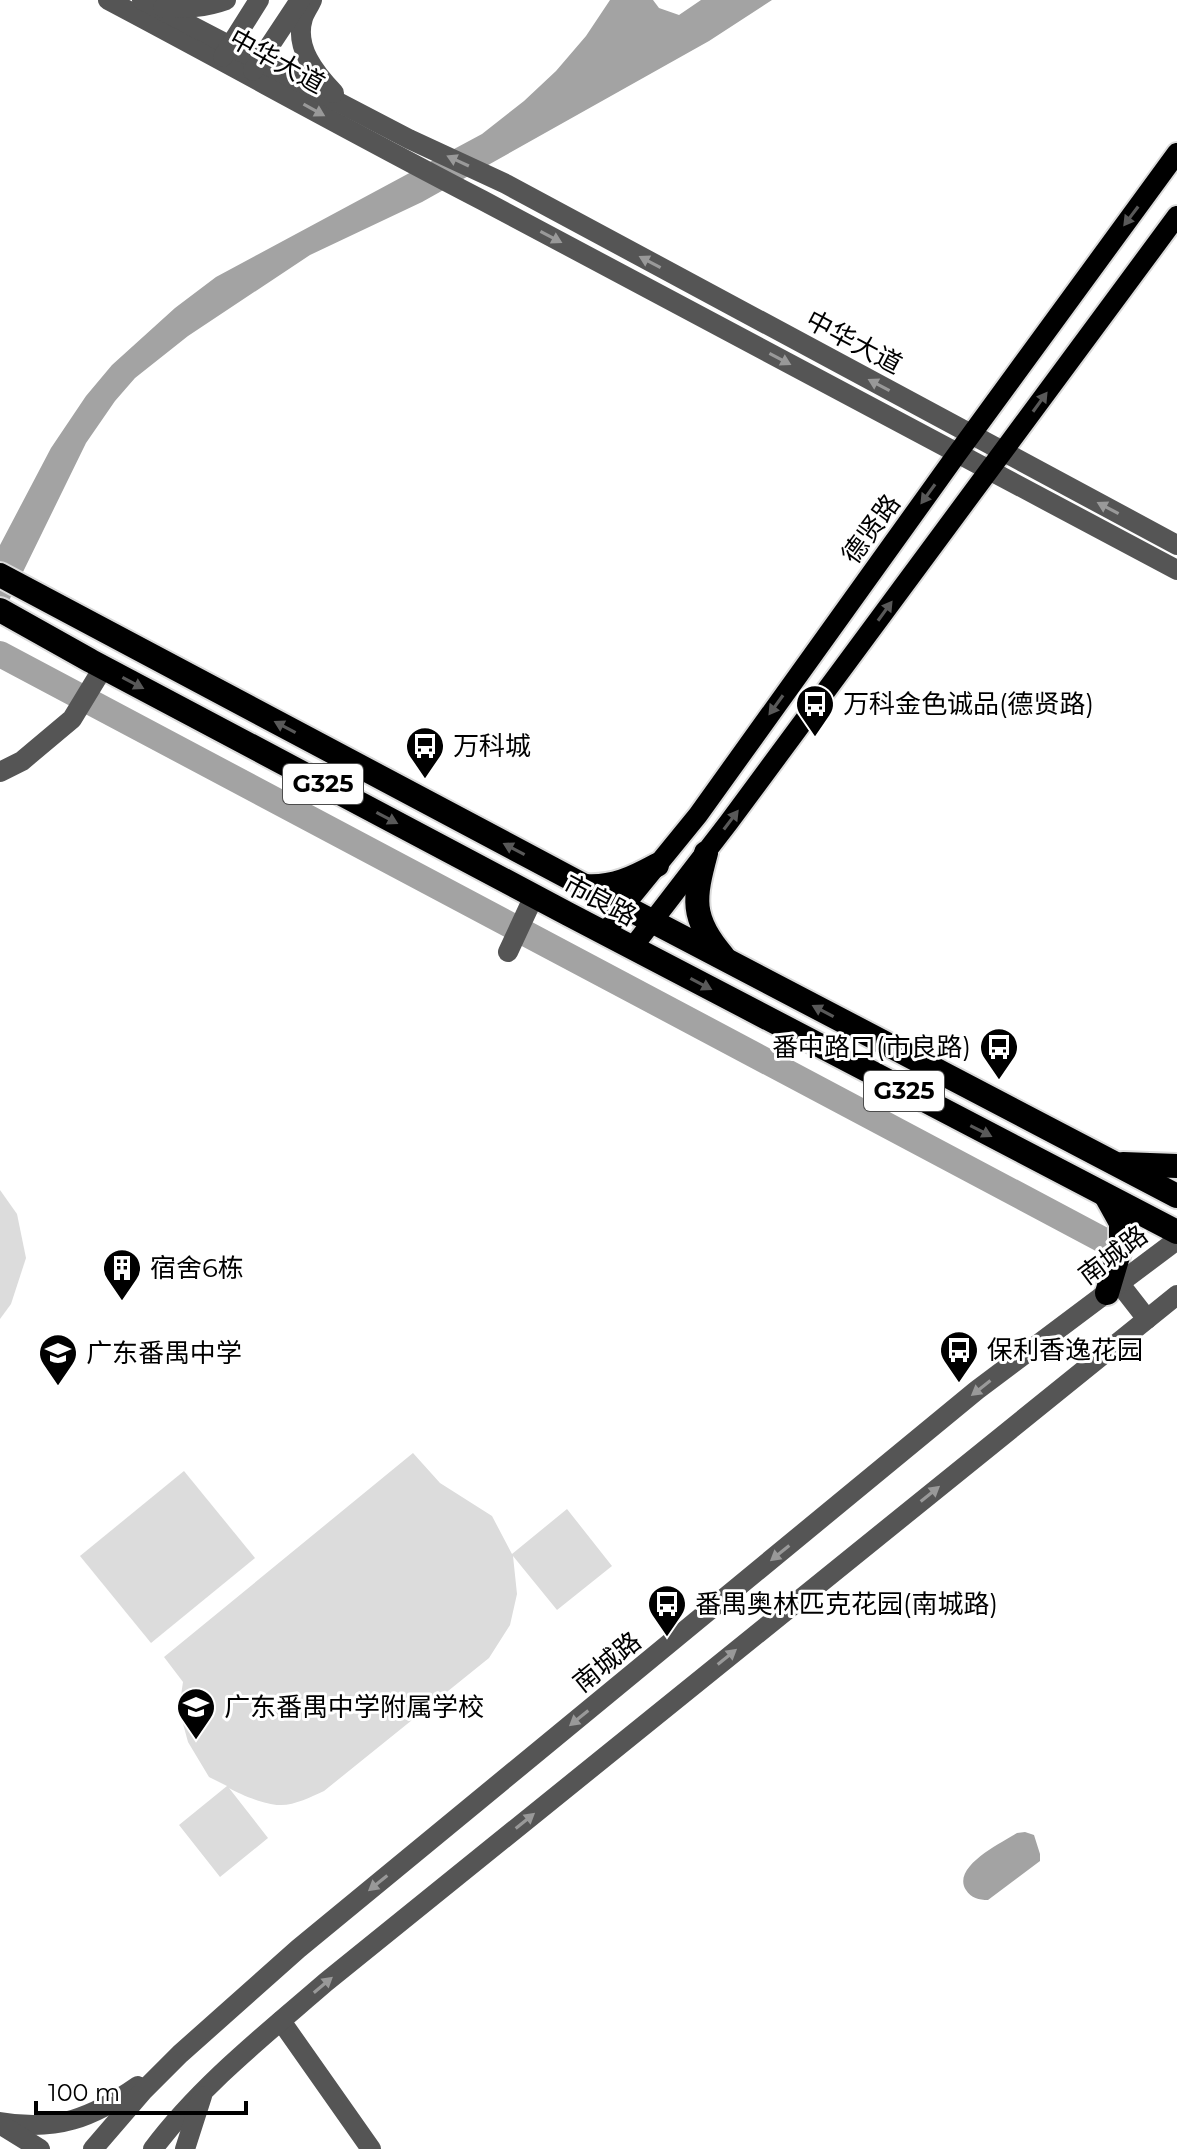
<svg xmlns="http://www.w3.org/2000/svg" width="1177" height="2149" font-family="Montserrat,'Noto Sans SC',sans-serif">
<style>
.green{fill:#dcdcdc}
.water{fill:#a3a3a3}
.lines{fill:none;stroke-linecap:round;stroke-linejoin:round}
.river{stroke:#a3a3a3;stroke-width:26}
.major-casing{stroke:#dbdbdb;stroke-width:24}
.highway-casing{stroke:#dbdbdb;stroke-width:28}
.minor{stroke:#555;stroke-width:20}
.major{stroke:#000;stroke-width:20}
.highway{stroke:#000;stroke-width:24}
.oneway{fill:#999}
.oneway2{fill:#595959}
.labels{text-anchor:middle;stroke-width:6;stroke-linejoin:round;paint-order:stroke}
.shield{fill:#fff;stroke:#4c4c4c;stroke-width:2}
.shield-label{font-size:24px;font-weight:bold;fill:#000}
.street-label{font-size:26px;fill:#000;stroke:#fff}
.poi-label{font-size:26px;fill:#000;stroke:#fff;text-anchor:start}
</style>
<rect width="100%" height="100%" fill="#fff"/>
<g class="green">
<path d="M0,1190L17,1214L26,1258L11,1304L0,1319Z"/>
<path d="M413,1453L440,1483L492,1516L512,1554L567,1509L612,1566L557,1610L513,1556L517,1594L510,1625L489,1658L324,1791C311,1797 293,1806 279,1805C266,1805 241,1795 229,1788L268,1838L220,1877L179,1825L227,1786L209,1777L188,1742L179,1709L183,1682L164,1657Z"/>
<path d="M184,1471L255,1558L151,1643L80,1556Z"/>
</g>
<g class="water">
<path d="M610,0H653L659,8L679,15L701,0H772L709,41L422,202L310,255L188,336L135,378L115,401L86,443L0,619V545L51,448L86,396L112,365L175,308L216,277L482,134L524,101L556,71L586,36Z"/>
<path d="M1025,1832L1034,1835L1040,1854V1861L988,1900C979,1900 971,1898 966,1890C951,1867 1001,1843 1017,1833Z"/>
</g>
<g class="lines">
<path class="river" d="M0,654L1101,1239"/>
<defs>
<g id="major">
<path d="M605,934L623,907L698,815L957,454L1177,153"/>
<path d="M632,948L729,822L1177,216"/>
</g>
<g id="highway">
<path d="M0,575L583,885L1177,1196"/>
<path d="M0,610L91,661L568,914L1177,1232"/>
<path d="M706,853C694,898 690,918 723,956"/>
<path d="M585,886C613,888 633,878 657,865"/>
<path d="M1123,1164L1177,1166"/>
<path d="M1106,1196L1121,1223V1246L1107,1293"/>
</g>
</defs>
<use href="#major" class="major-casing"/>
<use href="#highway" class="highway-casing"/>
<g class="minor">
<path d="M108,0C233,66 356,135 482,200L1177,570"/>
<path d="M142,0L409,139L506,184L1177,545"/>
<path d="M312,0C310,5 305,12 303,18C294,47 315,73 334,93"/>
<path d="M163,8C186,8 204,8 226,0"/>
<path d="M223,57L259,0"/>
<path d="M253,71L300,0"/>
<path d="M0,772L22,761L72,719L103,668"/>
<path d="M508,952L534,896"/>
<path d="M1119,1283L1147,1319"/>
<path d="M281,2021L371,2149"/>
<path d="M0,2122C56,2132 92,2118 138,2086"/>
<path d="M3,2126L40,2149"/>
<path d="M93,2149L143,2091L180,2054L298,1949L977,1390L1177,1240"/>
<path d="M153,2149C201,2085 266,2034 326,1982L1177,1295"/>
<path d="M185,2149L202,2096"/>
</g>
<use href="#major" class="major"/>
<use href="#highway" class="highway"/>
</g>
<defs><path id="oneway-solid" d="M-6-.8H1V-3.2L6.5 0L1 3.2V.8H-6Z" transform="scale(2)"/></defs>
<g class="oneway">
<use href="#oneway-solid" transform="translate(314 110) rotate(29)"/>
<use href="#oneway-solid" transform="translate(458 161) rotate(-155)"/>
<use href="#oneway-solid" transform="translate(551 237) rotate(28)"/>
<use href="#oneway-solid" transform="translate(650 262) rotate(-152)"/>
<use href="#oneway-solid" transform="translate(780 359) rotate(28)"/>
<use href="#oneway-solid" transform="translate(879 385) rotate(-152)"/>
<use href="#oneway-solid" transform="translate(1108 508) rotate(-152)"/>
<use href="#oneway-solid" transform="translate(981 1388) rotate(142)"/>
<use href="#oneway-solid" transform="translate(930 1494) rotate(-39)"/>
<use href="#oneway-solid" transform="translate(780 1553) rotate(141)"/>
<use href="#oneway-solid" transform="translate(727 1657) rotate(-39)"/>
<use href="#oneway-solid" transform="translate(579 1718) rotate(141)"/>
<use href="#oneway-solid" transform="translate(525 1821) rotate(-39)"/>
<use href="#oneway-solid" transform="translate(378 1883) rotate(141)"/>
<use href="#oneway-solid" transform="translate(323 1985) rotate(-40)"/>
</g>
<g class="oneway2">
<use href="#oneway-solid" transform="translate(1131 216) rotate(127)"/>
<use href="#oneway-solid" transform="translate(1040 402) rotate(-54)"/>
<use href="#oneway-solid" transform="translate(928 494) rotate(126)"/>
<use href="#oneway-solid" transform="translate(885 611) rotate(-54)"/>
<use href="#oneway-solid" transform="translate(133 683) rotate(28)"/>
<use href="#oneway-solid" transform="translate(776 705) rotate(126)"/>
<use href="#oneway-solid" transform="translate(285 727) rotate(-152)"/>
<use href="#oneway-solid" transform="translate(387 818) rotate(28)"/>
<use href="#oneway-solid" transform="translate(731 820) rotate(-53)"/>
<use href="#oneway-solid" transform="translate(514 849) rotate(-152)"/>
<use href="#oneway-solid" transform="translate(701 984) rotate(28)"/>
<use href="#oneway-solid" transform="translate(823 1011) rotate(-152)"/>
<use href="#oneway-solid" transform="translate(981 1131) rotate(27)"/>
</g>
<defs>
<symbol id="bus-pin" viewBox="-11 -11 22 30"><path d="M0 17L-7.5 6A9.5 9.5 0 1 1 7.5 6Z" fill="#000" stroke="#fff"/><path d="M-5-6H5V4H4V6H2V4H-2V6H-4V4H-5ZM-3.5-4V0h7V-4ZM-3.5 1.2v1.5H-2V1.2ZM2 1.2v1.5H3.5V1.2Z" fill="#fff"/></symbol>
<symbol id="building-pin" viewBox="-11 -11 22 30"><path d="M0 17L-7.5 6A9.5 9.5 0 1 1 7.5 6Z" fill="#000" stroke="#fff"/><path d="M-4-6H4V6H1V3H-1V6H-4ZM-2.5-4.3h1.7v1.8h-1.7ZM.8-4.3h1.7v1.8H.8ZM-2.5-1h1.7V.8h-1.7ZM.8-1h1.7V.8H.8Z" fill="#fff"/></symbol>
<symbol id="school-pin" viewBox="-11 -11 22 30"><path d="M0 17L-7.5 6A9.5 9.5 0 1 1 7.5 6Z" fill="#000" stroke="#fff"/><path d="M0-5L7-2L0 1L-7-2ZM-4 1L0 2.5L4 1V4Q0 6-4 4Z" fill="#fff"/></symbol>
</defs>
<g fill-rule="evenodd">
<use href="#bus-pin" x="793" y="682" width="44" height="60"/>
<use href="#bus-pin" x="403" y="724" width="44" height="60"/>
<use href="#bus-pin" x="977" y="1025" width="44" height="60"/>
<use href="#building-pin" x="100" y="1246" width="44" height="60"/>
<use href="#bus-pin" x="937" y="1328" width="44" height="60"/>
<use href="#school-pin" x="36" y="1331" width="44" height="60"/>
<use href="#bus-pin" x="645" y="1582" width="44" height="60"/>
<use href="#school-pin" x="174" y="1685" width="44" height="60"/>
</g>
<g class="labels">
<g class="shield">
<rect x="283" y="764" width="80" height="40" rx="6"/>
<rect x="864" y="1071" width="80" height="40" rx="6"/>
</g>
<g class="shield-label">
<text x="323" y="792">G325</text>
<text x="904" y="1099">G325</text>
</g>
<g class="street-label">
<text transform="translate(277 61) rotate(29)" y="9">中华大道</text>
<text transform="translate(854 342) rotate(28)" y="9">中华大道</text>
<text transform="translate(871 529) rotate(-54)" y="9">德贤路</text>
<text transform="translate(600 900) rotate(28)" y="9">市良路</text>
<text transform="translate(1113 1255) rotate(-37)" y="9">南城路</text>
<text transform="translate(607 1662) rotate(-39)" y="9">南城路</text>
</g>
<g class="poi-label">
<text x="843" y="713">万科金色诚品(德贤路)</text>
<text x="453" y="755">万科城</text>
<text x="971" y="1056" text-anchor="end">番中路口(市良路)</text>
<text x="150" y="1277">宿舍6栋</text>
<text x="987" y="1359">保利香逸花园</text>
<text x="86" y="1362">广东番禺中学</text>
<text x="695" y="1613">番禺奥林匹克花园(南城路)</text>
<text x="224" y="1716">广东番禺中学附属学校</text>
</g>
</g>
<path d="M36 2101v12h210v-12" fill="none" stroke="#000000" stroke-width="4"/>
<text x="48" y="2101" font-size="24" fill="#000000" stroke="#ffffff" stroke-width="6" paint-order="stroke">100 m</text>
</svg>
